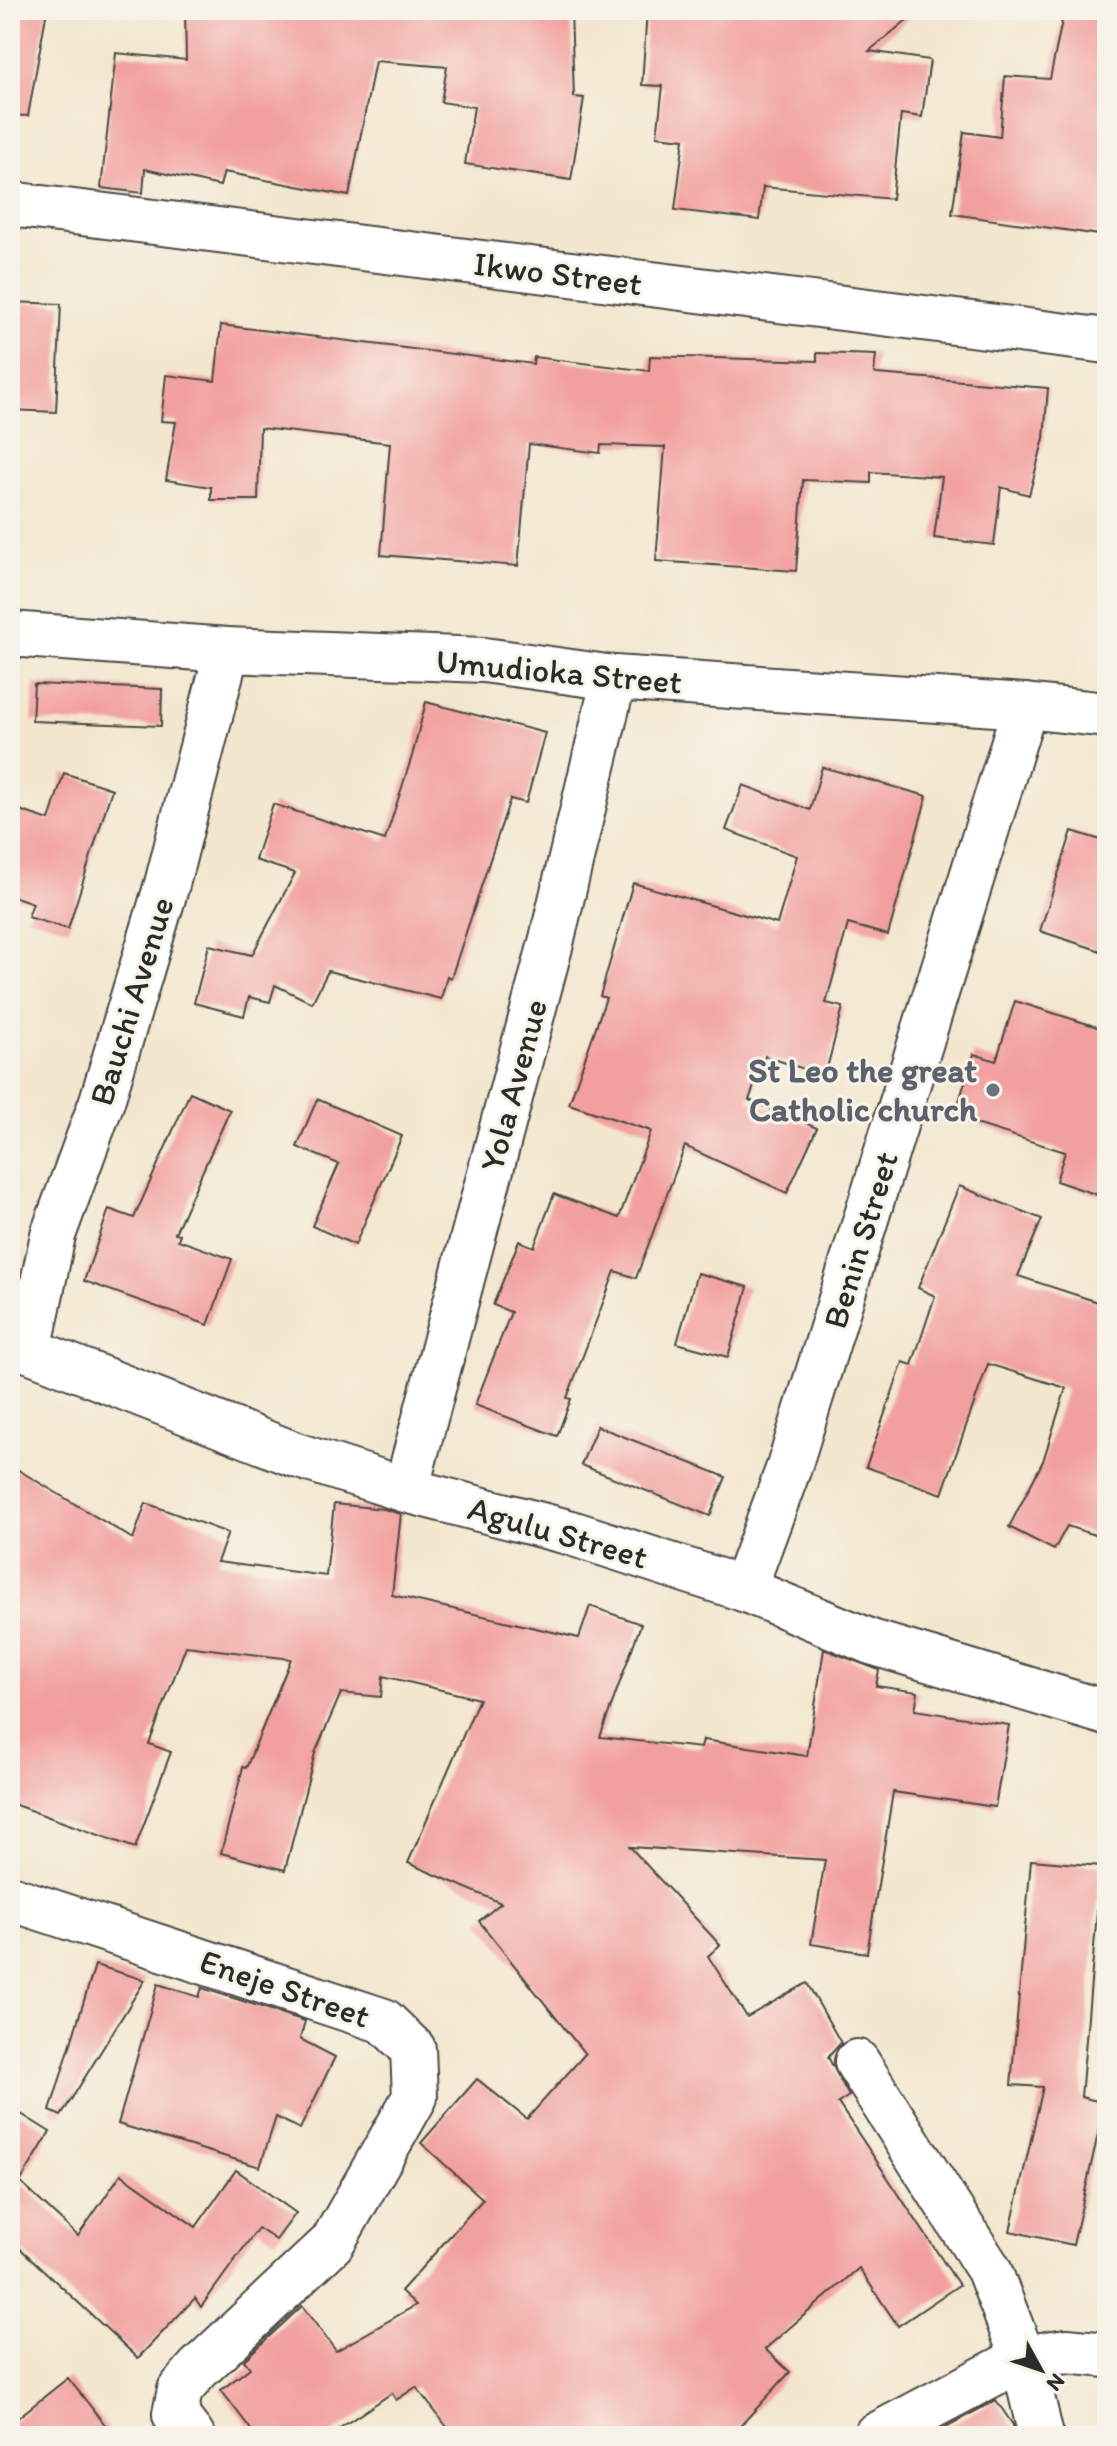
<svg xmlns="http://www.w3.org/2000/svg" width="1117" height="2446" font-family="Itim,sans-serif">
<style>
.building{fill:#f2a09f}
.lines{fill:none;stroke-linecap:round;stroke-linejoin:round}
.street-casing{stroke:#494743;stroke-width:48}
.secondary-casing{stroke:#494743;stroke-width:48}
.street{stroke:#fff;stroke-width:44}
.secondary{stroke:#fff;stroke-width:44}
.worship-dot{fill:#6b7280;stroke:#f7f3e8;stroke-width:3}
.labels{text-anchor:middle;stroke-width:6;stroke-linejoin:round;paint-order:stroke}
.street-label{font-size:34px;fill:#2b2b2b;stroke:#f7f3e8}
.worship-label{font-size:34px;font-weight:bold;fill:#5b616d;stroke:#f7f3e8;text-anchor:end}
</style>
<rect width="100%" height="100%" fill="#f7f3e8"/>
<filter id="ink" filterUnits="userSpaceOnUse"><feTurbulence type="fractalNoise" baseFrequency=".0125" numOctaves="2"/><feDisplacementMap in="SourceGraphic" scale="16" xChannelSelector="R" yChannelSelector="G"/><feConvolveMatrix kernelMatrix="1 2 1 2 8 2 1 2 1" color-interpolation-filters="sRGB"/></filter>
<filter id="wash" filterUnits="userSpaceOnUse"><feTurbulence type="fractalNoise" baseFrequency=".006" numOctaves="4" result="noise"/><feDisplacementMap in="SourceGraphic" scale="32" xChannelSelector="R" yChannelSelector="G"/><feGaussianBlur stdDeviation="1.8" result="paint"/><feColorMatrix in="noise" values="0 0 0 0 0 0 0 0 0 0 0 0 0 0 0 0 0 1.4 0 .05"/><feComposite in="paint" operator="in"/></filter>
<g filter="url(#wash)">
<rect width="100%" height="100%" fill="#f3e6ce"/>
<g id="blocks">
<g class="building">
<path d="M10,10H47L28,116L10,115Z"/>
<path d="M185,10H571L574,97L584,98L571,180L465,164L474,107L441,102L447,67L375,61L349,196L224,172L220,186L145,169L143,193L101,188L116,53L186,60Z"/>
<path d="M647,10H919L869,51L930,60L922,117L901,114L892,199L763,187L759,220L675,210L684,139L657,136L663,86L642,85Z"/>
<path d="M1064,11L1107,20V184L1100,235L952,214L964,132L1000,137L1005,76L1050,79Z"/>
<path d="M10,302L61,304L56,412L10,410Z"/>
<path d="M221,325L533,364L534,357L649,371L650,356L817,361V353L876,355L874,373L877,374L1048,388L1044,438L1029,495L1001,487L994,545L934,538L942,477L871,472V483L803,480L796,571L656,561L665,447L601,445L600,453L529,444L518,566L381,555L390,443L260,428L258,500H211V487L166,480L176,422L161,421L166,375L215,381Z"/>
<path d="M34,684L162,689L161,726L32,721Z"/>
<path d="M426,702L545,733L526,803L510,799L451,978L447,976L441,999L328,971L312,1003L275,985L270,1002L249,997L244,1016L194,1003L209,945L252,955L295,873L255,860L273,804L385,840L412,756Z"/>
<path d="M822,767L927,796L888,935L848,924L826,1003L843,1007L825,1076L765,1056L749,1100L817,1128L787,1193L685,1146L636,1278L615,1271L567,1398L571,1399L557,1436L475,1405L511,1312L493,1305L519,1241L534,1247L554,1194L619,1218L651,1131L569,1104L606,998L600,996L633,883L777,924L797,856L726,830L743,785L810,810Z"/>
<path d="M64,773L112,789L68,929L28,917L33,903L10,895V807L49,820Z"/>
<path d="M1072,831L1107,842V953L1040,931Z"/>
<path d="M1015,1001L1107,1030V1198L1056,1181L1065,1152L954,1117L974,1054L996,1061Z"/>
<path d="M190,1092L230,1110L175,1233L180,1234L178,1240L232,1259L208,1325L84,1281L109,1209L134,1218Z"/>
<path d="M317,1099L402,1136L355,1245L312,1226L339,1164L297,1147Z"/>
<path d="M959,1186L1042,1219L1018,1276L1107,1305V1539L1067,1526L1054,1550L1009,1527L1043,1461L1066,1388L988,1364L942,1494L866,1467L903,1362L912,1365L935,1296L918,1288Z"/>
<path d="M697,1273L748,1287L728,1357L677,1343Z"/>
<path d="M597,1426L726,1477L710,1516L581,1465Z"/>
<path d="M10,1465L133,1539L146,1503L228,1533L217,1562L326,1576L334,1504L384,1509L401,1514L392,1595L579,1638L590,1606L641,1624L600,1737L701,1748L703,1740L807,1756L824,1649L879,1670L876,1686L918,1692L915,1710L1009,1725L995,1807L893,1792L867,1953L811,1944L825,1860L630,1847L720,1945L708,1956L747,2017L807,1983L841,2043L828,2057L849,2096L838,2103L959,2285L898,2326L859,2268L765,2349L790,2372L731,2436H454L416,2387L396,2400L392,2393L328,2436H256L221,2390L250,2368L244,2360L302,2306L336,2351L416,2305L401,2291L483,2199L421,2143L477,2079L527,2119L585,2054L479,1921L501,1903L408,1863L479,1699L383,1676L381,1697L341,1693L315,1753L285,1870L221,1853L243,1767L246,1768L291,1659L186,1646L149,1744L171,1752L135,1848L10,1803Z"/>
<path d="M1031,1860L1101,1866L1081,2097L1105,2103L1073,2245L1010,2231L1043,2087L1011,2085Z"/>
<path d="M95,1965L145,1980L61,2116L50,2111Z"/>
<path d="M158,1984L199,1997L202,1988L305,2021L300,2039L335,2057L300,2129L276,2117L260,2167L118,2124Z"/>
<path d="M10,2107L50,2132L20,2182L78,2236L121,2174L196,2227L236,2170L296,2213L276,2240L258,2228L201,2307L195,2298L138,2358L10,2239Z"/>
<path d="M68,2378L114,2436H10V2424Z"/>
<path d="M996,2400L1013,2425L1015,2436H929Z"/>
</g>
</g>
</g>
<g filter="url(#ink)">
<use href="#blocks" fill-opacity="0" stroke="#494743" stroke-width="2"/>
<g class="lines">
<defs>
<g id="street">
<path d="M10,204L1107,341"/>
<path d="M10,634L227,650L484,660L614,678L1025,706L1107,715"/>
<path d="M10,1346L29,1350L296,1455L406,1490L568,1532L744,1589L871,1642L1107,1713"/>
<path d="M29,1350L53,1235L102,1101L167,884L227,650"/>
<path d="M406,1490L551,943L614,678"/>
<path d="M744,1589L789,1467L1025,706"/>
<path d="M10,1898L384,2021L413,2049L415,2097L332,2243L198,2369L180,2390L175,2414L192,2436"/>
<path d="M857,2062L989,2270L1023,2358L1041,2436"/>
</g>
<path id="secondary" d="M875,2436L1023,2358L1067,2351L1107,2355"/>
</defs>
<use href="#street" class="street-casing"/>
<use href="#secondary" class="secondary-casing"/>
<use href="#street" class="street"/>
<use href="#secondary" class="secondary"/>
</g>
</g>
<circle class="worship-dot" cx="993" cy="1090" r="8"/>
<g class="labels">
<g class="street-label">
<text transform="translate(558 273) rotate(7)" y="12">Ikwo Street</text>
<text transform="translate(559 671) rotate(5)" y="12">Umudioka Street</text>
<text transform="translate(131 1001) rotate(-73)" y="12">Bauchi Avenue</text>
<text transform="translate(513 1085) rotate(-75)" y="12">Yola Avenue</text>
<text transform="translate(860 1240) rotate(-73)" y="12">Benin Street</text>
<text transform="translate(558 1532) rotate(16)" y="12">Agulu Street</text>
<text transform="translate(285 1988) rotate(19)" y="12">Eneje Street</text>
</g>
<g class="worship-label">
<text x="977" y="1082">St Leo the great<tspan x="977" dy="39">Catholic church</tspan></text>
</g>
</g>
<rect width="1117" height="2446" fill="none" stroke="#f7f3e8" stroke-width="40"/>
<g transform="translate(1041 2370) rotate(130)" stroke="#f7f3e8" stroke-width="6" paint-order="stroke">
<path d="M0-6L14 30L0 20L-14 30Z" fill="#2b2b2b"/>
<text y="-12" font-size="22" font-weight="bold" text-anchor="middle" fill="#2b2b2b">N</text>
</g>
</svg>
